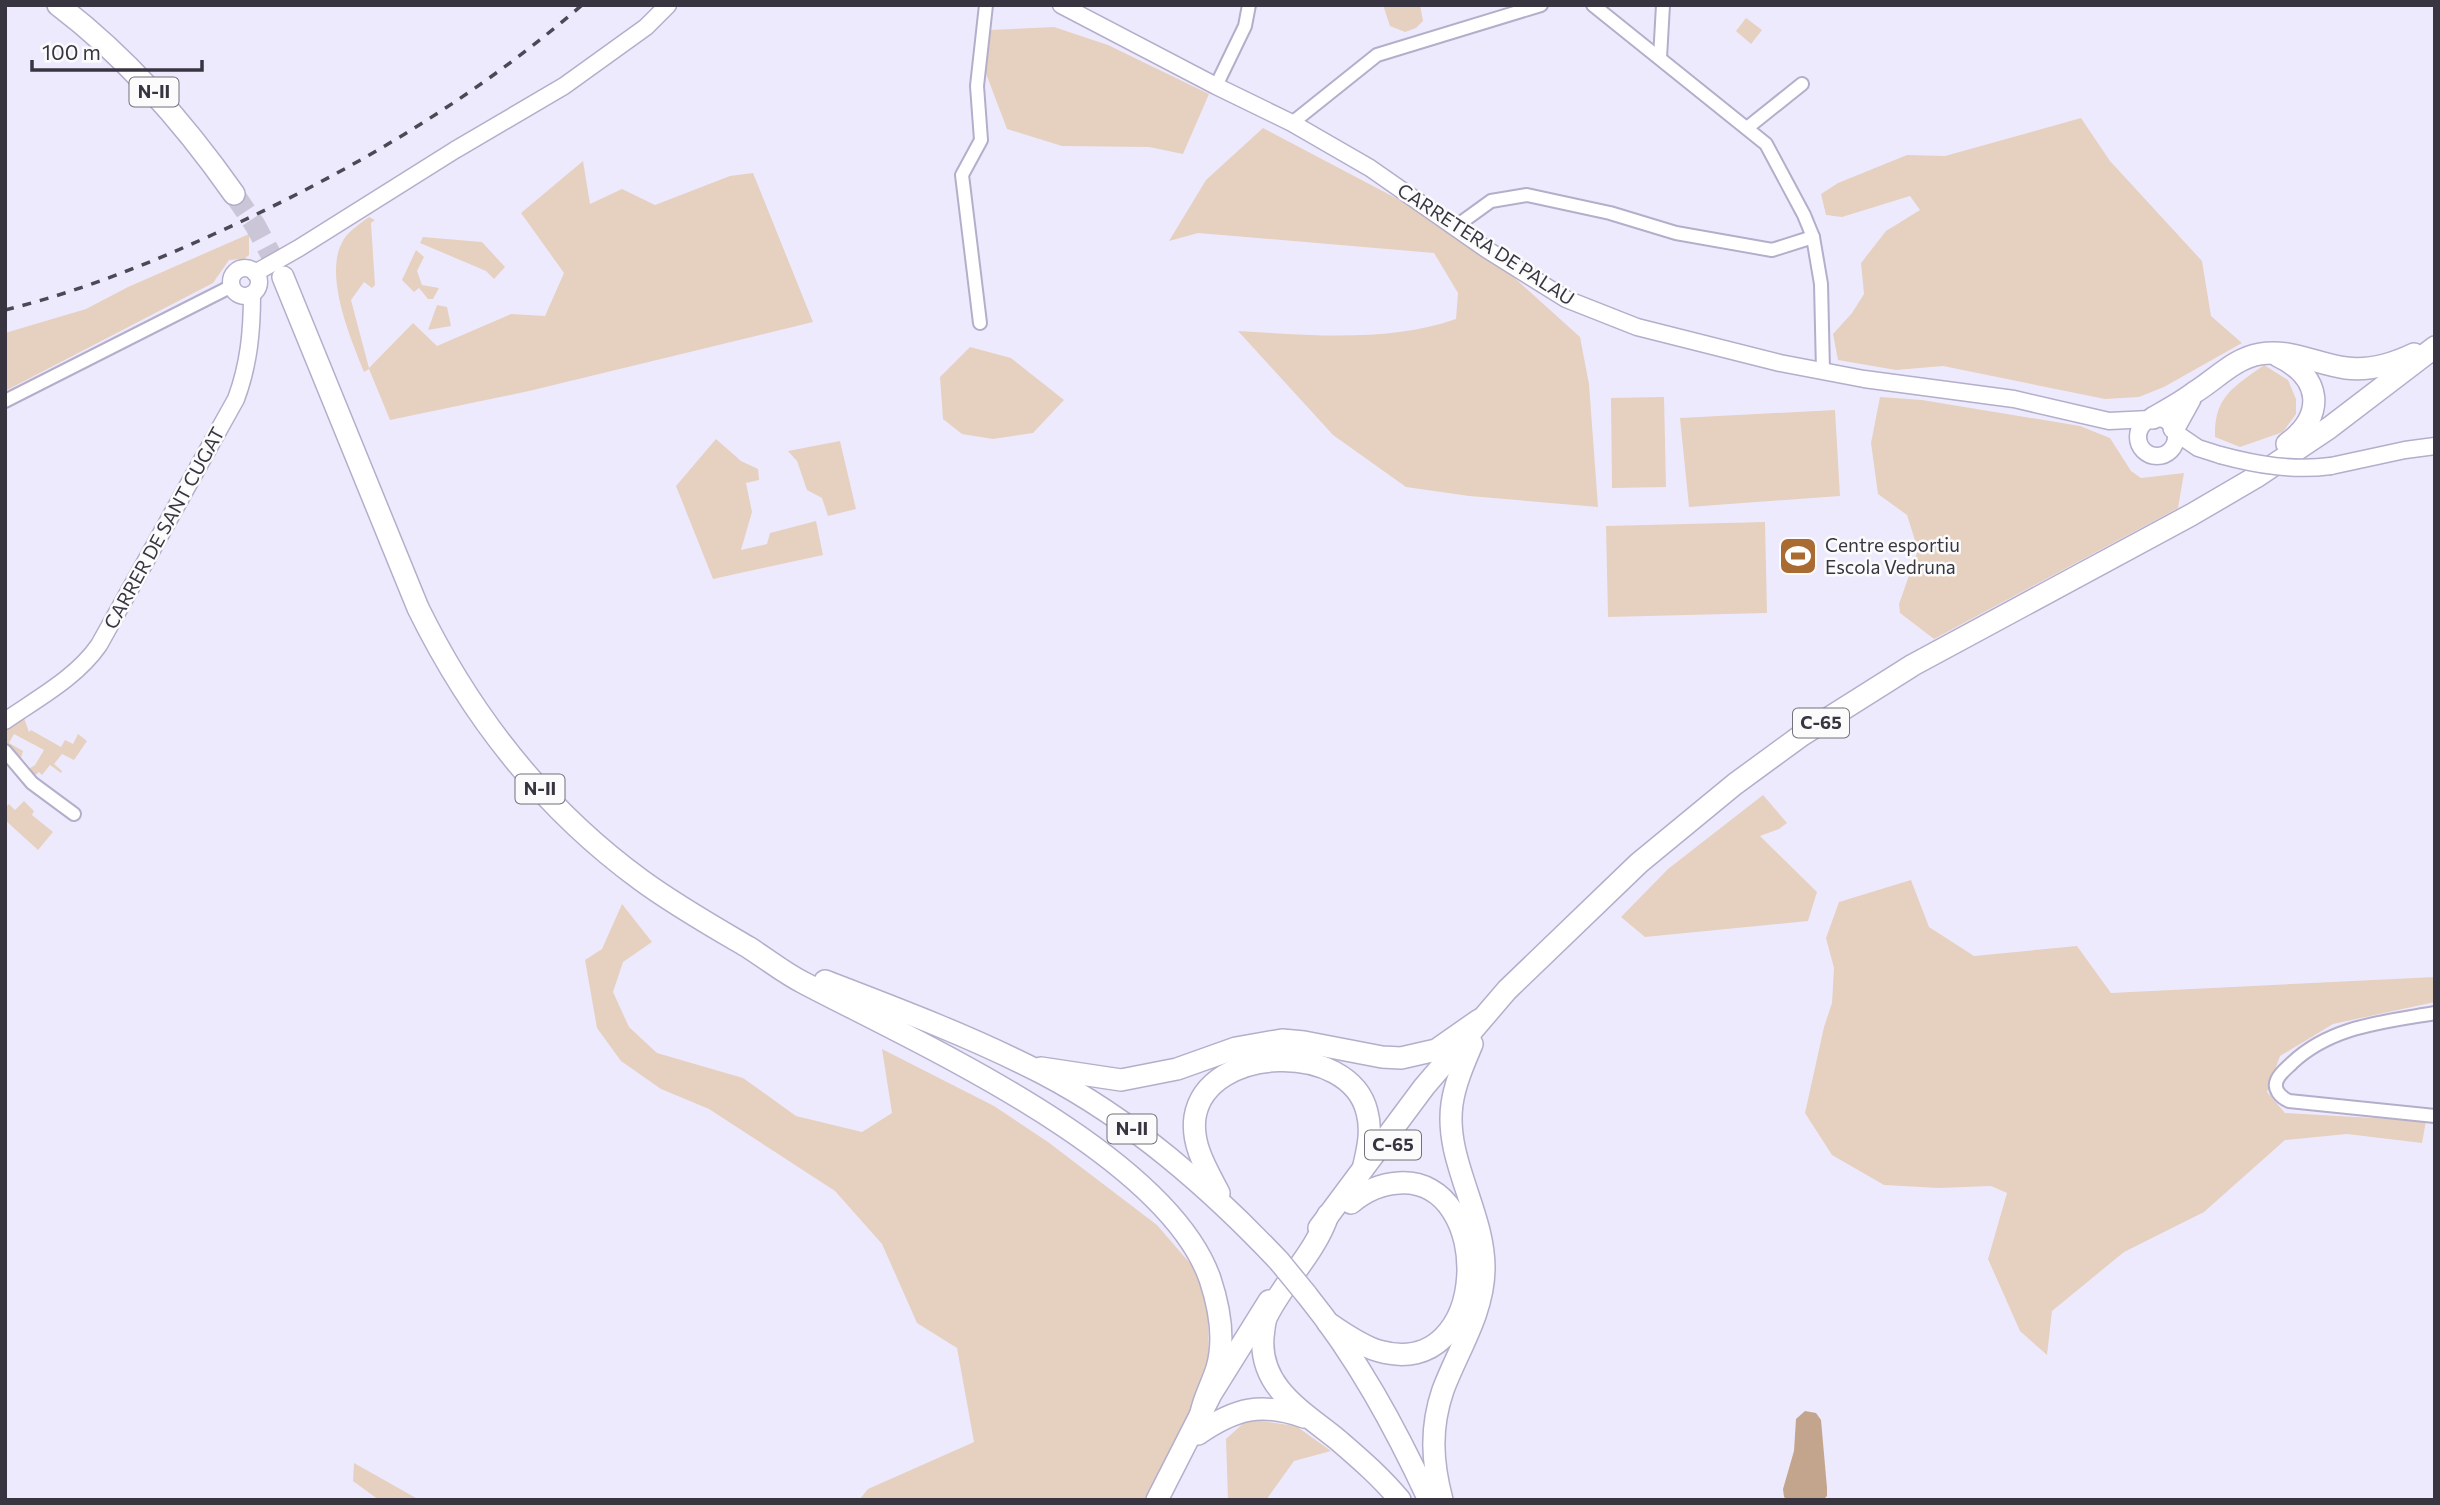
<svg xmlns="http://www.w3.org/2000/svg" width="2440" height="1505" font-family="Commissioner,sans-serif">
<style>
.green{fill:#e6d1c0}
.water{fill:#c3a58d}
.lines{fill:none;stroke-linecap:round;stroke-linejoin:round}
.trunk-tunnel{stroke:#cac6d7;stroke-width:21;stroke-dasharray:21 10;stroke-linecap:butt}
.minor-casing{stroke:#b4aecb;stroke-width:16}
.tertiary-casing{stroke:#b4aecb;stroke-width:19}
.primary-casing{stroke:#b4aecb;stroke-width:24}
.trunk-casing{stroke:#b4aecb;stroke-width:24}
.minor{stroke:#fff;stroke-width:12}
.tertiary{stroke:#fff;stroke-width:16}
.primary{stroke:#fff;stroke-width:21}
.trunk{stroke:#fff;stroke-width:21}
.rail{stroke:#4c4956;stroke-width:3.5;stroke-dasharray:9 9;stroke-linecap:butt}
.tertiary-bridge-casing{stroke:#b4aecb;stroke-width:19;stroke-linecap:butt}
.trunk-bridge-casing{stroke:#b4aecb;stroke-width:24;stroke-linecap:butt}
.tertiary-bridge{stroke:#fff;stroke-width:16}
.trunk-bridge{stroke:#fff;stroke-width:21}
.labels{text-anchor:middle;stroke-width:5;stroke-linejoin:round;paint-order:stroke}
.shield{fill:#fbfbfb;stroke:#727079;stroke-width:2}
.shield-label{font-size:18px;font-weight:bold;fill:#383541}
.street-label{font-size:19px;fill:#383541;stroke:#fbfbfb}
.poi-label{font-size:19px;fill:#383541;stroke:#fbfbfb;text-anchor:start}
</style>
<rect width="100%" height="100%" fill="#eeeafd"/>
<g class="green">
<path d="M1383,5H1420L1423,21L1416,28L1405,32L1390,26Z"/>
<path d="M1746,18L1762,30L1751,44L1736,31Z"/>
<path d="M1054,27L1108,45L1209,94L1183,154L1149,147L1062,146L1007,129L982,63L990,30Z"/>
<path d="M2081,118L2110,161L2202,261L2211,316L2242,343L2164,387L2139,397L2105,399L1943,366L1896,370L1838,360L1833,334L1852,313L1864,294L1861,263L1886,231L1920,210L1910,196L1842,217L1826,215L1821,194L1838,183L1907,155L1945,156Z"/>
<path d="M1263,128L1468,236L1580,337L1589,384L1598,507L1469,496L1406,487L1333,435L1238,331C1310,335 1387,343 1456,319L1458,293L1434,253L1198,233L1169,241L1206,180Z"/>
<path d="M583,161L590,204L622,189L655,205L730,176L753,173L813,322L529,391L390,420L369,369L364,372C351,339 322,273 344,239C349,231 361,223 369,217L375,220L371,223L375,285L372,288L364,282L351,300L369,368L413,323L437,346L511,314L545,316L564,273L521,213Z"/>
<path d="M249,234V255L244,259L229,260L213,283L5,391V333L86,309L128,287Z"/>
<path d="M423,237L482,242L505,267L494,279L486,271L420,243Z"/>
<path d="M416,250L424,257L417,271L422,285L439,288L433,299H428L419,288L414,292L402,280Z"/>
<path d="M437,305L447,307L451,326L428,330Z"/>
<path d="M970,347L1011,358L1064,400L1033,433L993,439L962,434L943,419L940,377Z"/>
<path d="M2264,365L2288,380L2296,399V414L2283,432L2240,447L2215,437C2214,396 2234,387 2264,365Z"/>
<path d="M1664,397L1666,487L1612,488L1611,398Z"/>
<path d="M1880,397L1922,400L2080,426L2110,438L2131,471L2141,478L2184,473L2178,508L1934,639L1900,613L1899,604L1918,550L1907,515L1878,494L1871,443Z"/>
<path d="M1835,410L1840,496L1689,507L1680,418Z"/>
<path d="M716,439L741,461L758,469L759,480L746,483L752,512L741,550L767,544L770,533L816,521L823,555L713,579L676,486Z"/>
<path d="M840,441L856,509L828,516L822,498L807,490L797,461L788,451Z"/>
<path d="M1765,522L1767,613L1608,617L1606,526Z"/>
<path d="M24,718L29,732L31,730L61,747L65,740L73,744L78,734L87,741L74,760L62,754L54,764L62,771L61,773L50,765L42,775L39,772L33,777L27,770L35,765L44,750L14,734L9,743L23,751L20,762L5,745V731Z"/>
<path d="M1763,795L1787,823L1779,829L1760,836L1817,892L1808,921L1645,937L1621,917L1668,869Z"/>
<path d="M24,801L34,811L32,815L53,832L38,850L5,820V808L9,804L15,810Z"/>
<path d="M1911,880L1929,927L1974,956L2077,946L2111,993L2435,977V1002L2333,1024L2280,1056L2267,1092L2285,1113L2426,1121L2422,1143L2347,1134L2285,1140L2204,1212L2124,1252L2052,1311L2047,1355L2020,1331L1988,1259L2007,1193L1991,1186L1939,1188L1884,1185L1832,1155L1805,1113L1824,1027L1832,1003L1834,968L1826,938L1839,902Z"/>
<path d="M622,904L652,942L623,962L613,992L629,1027L657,1053L743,1078L796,1116L862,1132L892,1113L882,1049L994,1106L1048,1142L1157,1225L1201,1276L1208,1311L1209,1361L1192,1409L1144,1500H859L868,1489L974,1442L957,1348L917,1323L882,1244L835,1191L709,1109L661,1089L621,1061L597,1028L585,960L602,949Z"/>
<path d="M1248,1419L1296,1426L1331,1451L1294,1461L1266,1500H1228L1226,1439Z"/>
<path d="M354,1463L416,1498L418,1500H379L353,1481Z"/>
</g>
<path class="water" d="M1805,1411L1816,1413L1821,1420L1827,1488V1496L1823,1500H1788L1784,1497L1783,1489L1794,1451L1796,1419Z"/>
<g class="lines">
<path class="trunk-tunnel" d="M234,194L255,225L283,277"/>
<defs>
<g id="minor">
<path d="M1593,5L1766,144L1804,215L1813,237L1821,284L1823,371"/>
<path d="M1660,58L1663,5"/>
<path d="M1216,86L1245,26L1249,5"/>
<path d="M1292,123L1377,55L1541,5"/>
<path d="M1747,128L1802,84"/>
<path d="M1455,227L1491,201L1527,195L1610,213L1676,233L1772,250L1813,237"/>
<path d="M980,323L962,175L981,140L977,86L986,5"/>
<path d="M5,401L232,286"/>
<path d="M5,751L32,783L74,814"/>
<path d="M2435,1013C2384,1022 2331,1026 2292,1063C2287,1068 2280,1073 2277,1080C2273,1089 2280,1097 2289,1101L2435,1116"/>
</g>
<g id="tertiary">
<path d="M1061,5L1216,86L1292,123L1370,168L1486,249L1566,299L1637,327L1780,363L1864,379L2014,399L2109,421L2150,419"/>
<circle cx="245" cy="282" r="14"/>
<path d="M255,273L299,248L455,150L564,86L646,27L668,5"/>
<circle cx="2157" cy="437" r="19"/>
<path d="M2176,433L2198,448L2220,455"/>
<path d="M2331,466L2405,450L2435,446"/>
<path d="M5,721C38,698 76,678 99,645L236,399C249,364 252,331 252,294"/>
</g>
<g id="primary">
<path d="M2278,356C2322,377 2326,415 2287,444"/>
<path d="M2153,418C2167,410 2182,402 2195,392C2216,379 2235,358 2260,354C2292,349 2316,364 2346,368C2369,371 2393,364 2414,354"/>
<path d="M2174,428L2190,399"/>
<path d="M1319,1228L1424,1087L1507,990L1639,863L1735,784L1802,735L1913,665L2191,515L2256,477L2329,428L2435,347"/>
<path d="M1157,1500L1211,1394L1269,1301"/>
</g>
<g id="trunk">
<path d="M58,5C128,58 184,123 234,194"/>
<path d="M283,277L418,608C471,716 544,809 641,880C675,905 712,926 748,947C767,959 784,973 804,983C918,1043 1166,1153 1210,1279C1219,1306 1225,1340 1217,1368C1212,1384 1204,1398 1201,1413"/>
<path d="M825,981C898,1009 972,1037 1042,1073C1132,1120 1209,1187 1279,1261"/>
<path d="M1041,1068L1121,1080L1177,1069L1236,1048L1282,1040L1304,1042L1382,1057L1401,1058L1436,1050L1479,1020"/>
<path d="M1219,1193C1207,1170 1191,1145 1195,1117C1207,1044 1350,1041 1367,1112C1372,1130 1368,1148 1364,1165"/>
<path d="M1328,1215C1315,1253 1285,1280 1267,1316C1264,1322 1264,1330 1263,1337C1259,1388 1304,1412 1338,1440C1360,1459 1381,1477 1400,1500"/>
<path d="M1306,1294C1357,1357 1395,1427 1429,1500"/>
<path d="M1328,1323C1344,1333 1361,1346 1379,1351C1492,1383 1496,1177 1399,1183C1380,1184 1365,1191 1351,1203"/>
<path d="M1198,1434C1236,1408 1261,1402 1304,1417"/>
<path d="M1442,1500C1432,1462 1430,1428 1443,1390C1458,1350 1483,1314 1484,1270C1485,1213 1444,1160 1452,1104C1455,1083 1464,1063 1472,1044"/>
</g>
</defs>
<use href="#minor" class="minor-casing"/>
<use href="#tertiary" class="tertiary-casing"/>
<use href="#primary" class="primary-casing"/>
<use href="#trunk" class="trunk-casing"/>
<use href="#minor" class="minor"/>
<use href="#tertiary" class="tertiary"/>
<use href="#primary" class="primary"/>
<use href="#trunk" class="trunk"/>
<path class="rail" d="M5,310C78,292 146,265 214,234C347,174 471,101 582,5"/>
<defs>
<path id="tertiary-bridge" d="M2220,455C2257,465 2293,471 2331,466"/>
<path id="trunk-bridge" d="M1279,1261L1306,1294"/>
</defs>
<use href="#tertiary-bridge" class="tertiary-bridge-casing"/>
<use href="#trunk-bridge" class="trunk-bridge-casing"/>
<use href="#tertiary-bridge" class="tertiary-bridge"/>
<use href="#trunk-bridge" class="trunk-bridge"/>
</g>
<defs>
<symbol id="stadium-square" viewBox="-11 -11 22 22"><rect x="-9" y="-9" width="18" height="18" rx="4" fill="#a96b31" stroke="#fbfbfb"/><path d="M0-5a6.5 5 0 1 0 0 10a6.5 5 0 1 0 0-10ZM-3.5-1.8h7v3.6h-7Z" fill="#fff"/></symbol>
</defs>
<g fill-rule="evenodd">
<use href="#stadium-square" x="1776" y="534" width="44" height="44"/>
</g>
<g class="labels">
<g class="shield">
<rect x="129.5" y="77.5" width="49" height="29" rx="5"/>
<rect x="1793" y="708.5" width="56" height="29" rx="5"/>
<rect x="515.5" y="774.5" width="49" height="29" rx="5"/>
<rect x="1107.5" y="1114.5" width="49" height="29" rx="5"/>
<rect x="1365" y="1130.5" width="56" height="29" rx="5"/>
</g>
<g class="shield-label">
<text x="154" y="98">N-II</text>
<text x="1821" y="729">C-65</text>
<text x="540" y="795">N-II</text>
<text x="1132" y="1135">N-II</text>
<text x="1393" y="1151">C-65</text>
</g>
<g class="street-label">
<text transform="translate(1486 244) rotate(33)" y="7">CARRETERA DE PALAU</text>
<text transform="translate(164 528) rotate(-61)" y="7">CARRER DE SANT CUGAT</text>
</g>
<g class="poi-label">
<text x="1825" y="552">Centre esportiu<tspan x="1825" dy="22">Escola Vedruna</tspan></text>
</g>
</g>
<rect width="2440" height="1505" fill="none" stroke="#383541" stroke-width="14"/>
<path d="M32 60v10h170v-10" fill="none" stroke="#383541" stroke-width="3.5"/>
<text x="42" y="60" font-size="21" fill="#383541" stroke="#fbfbfb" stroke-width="5" paint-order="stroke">100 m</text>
</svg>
